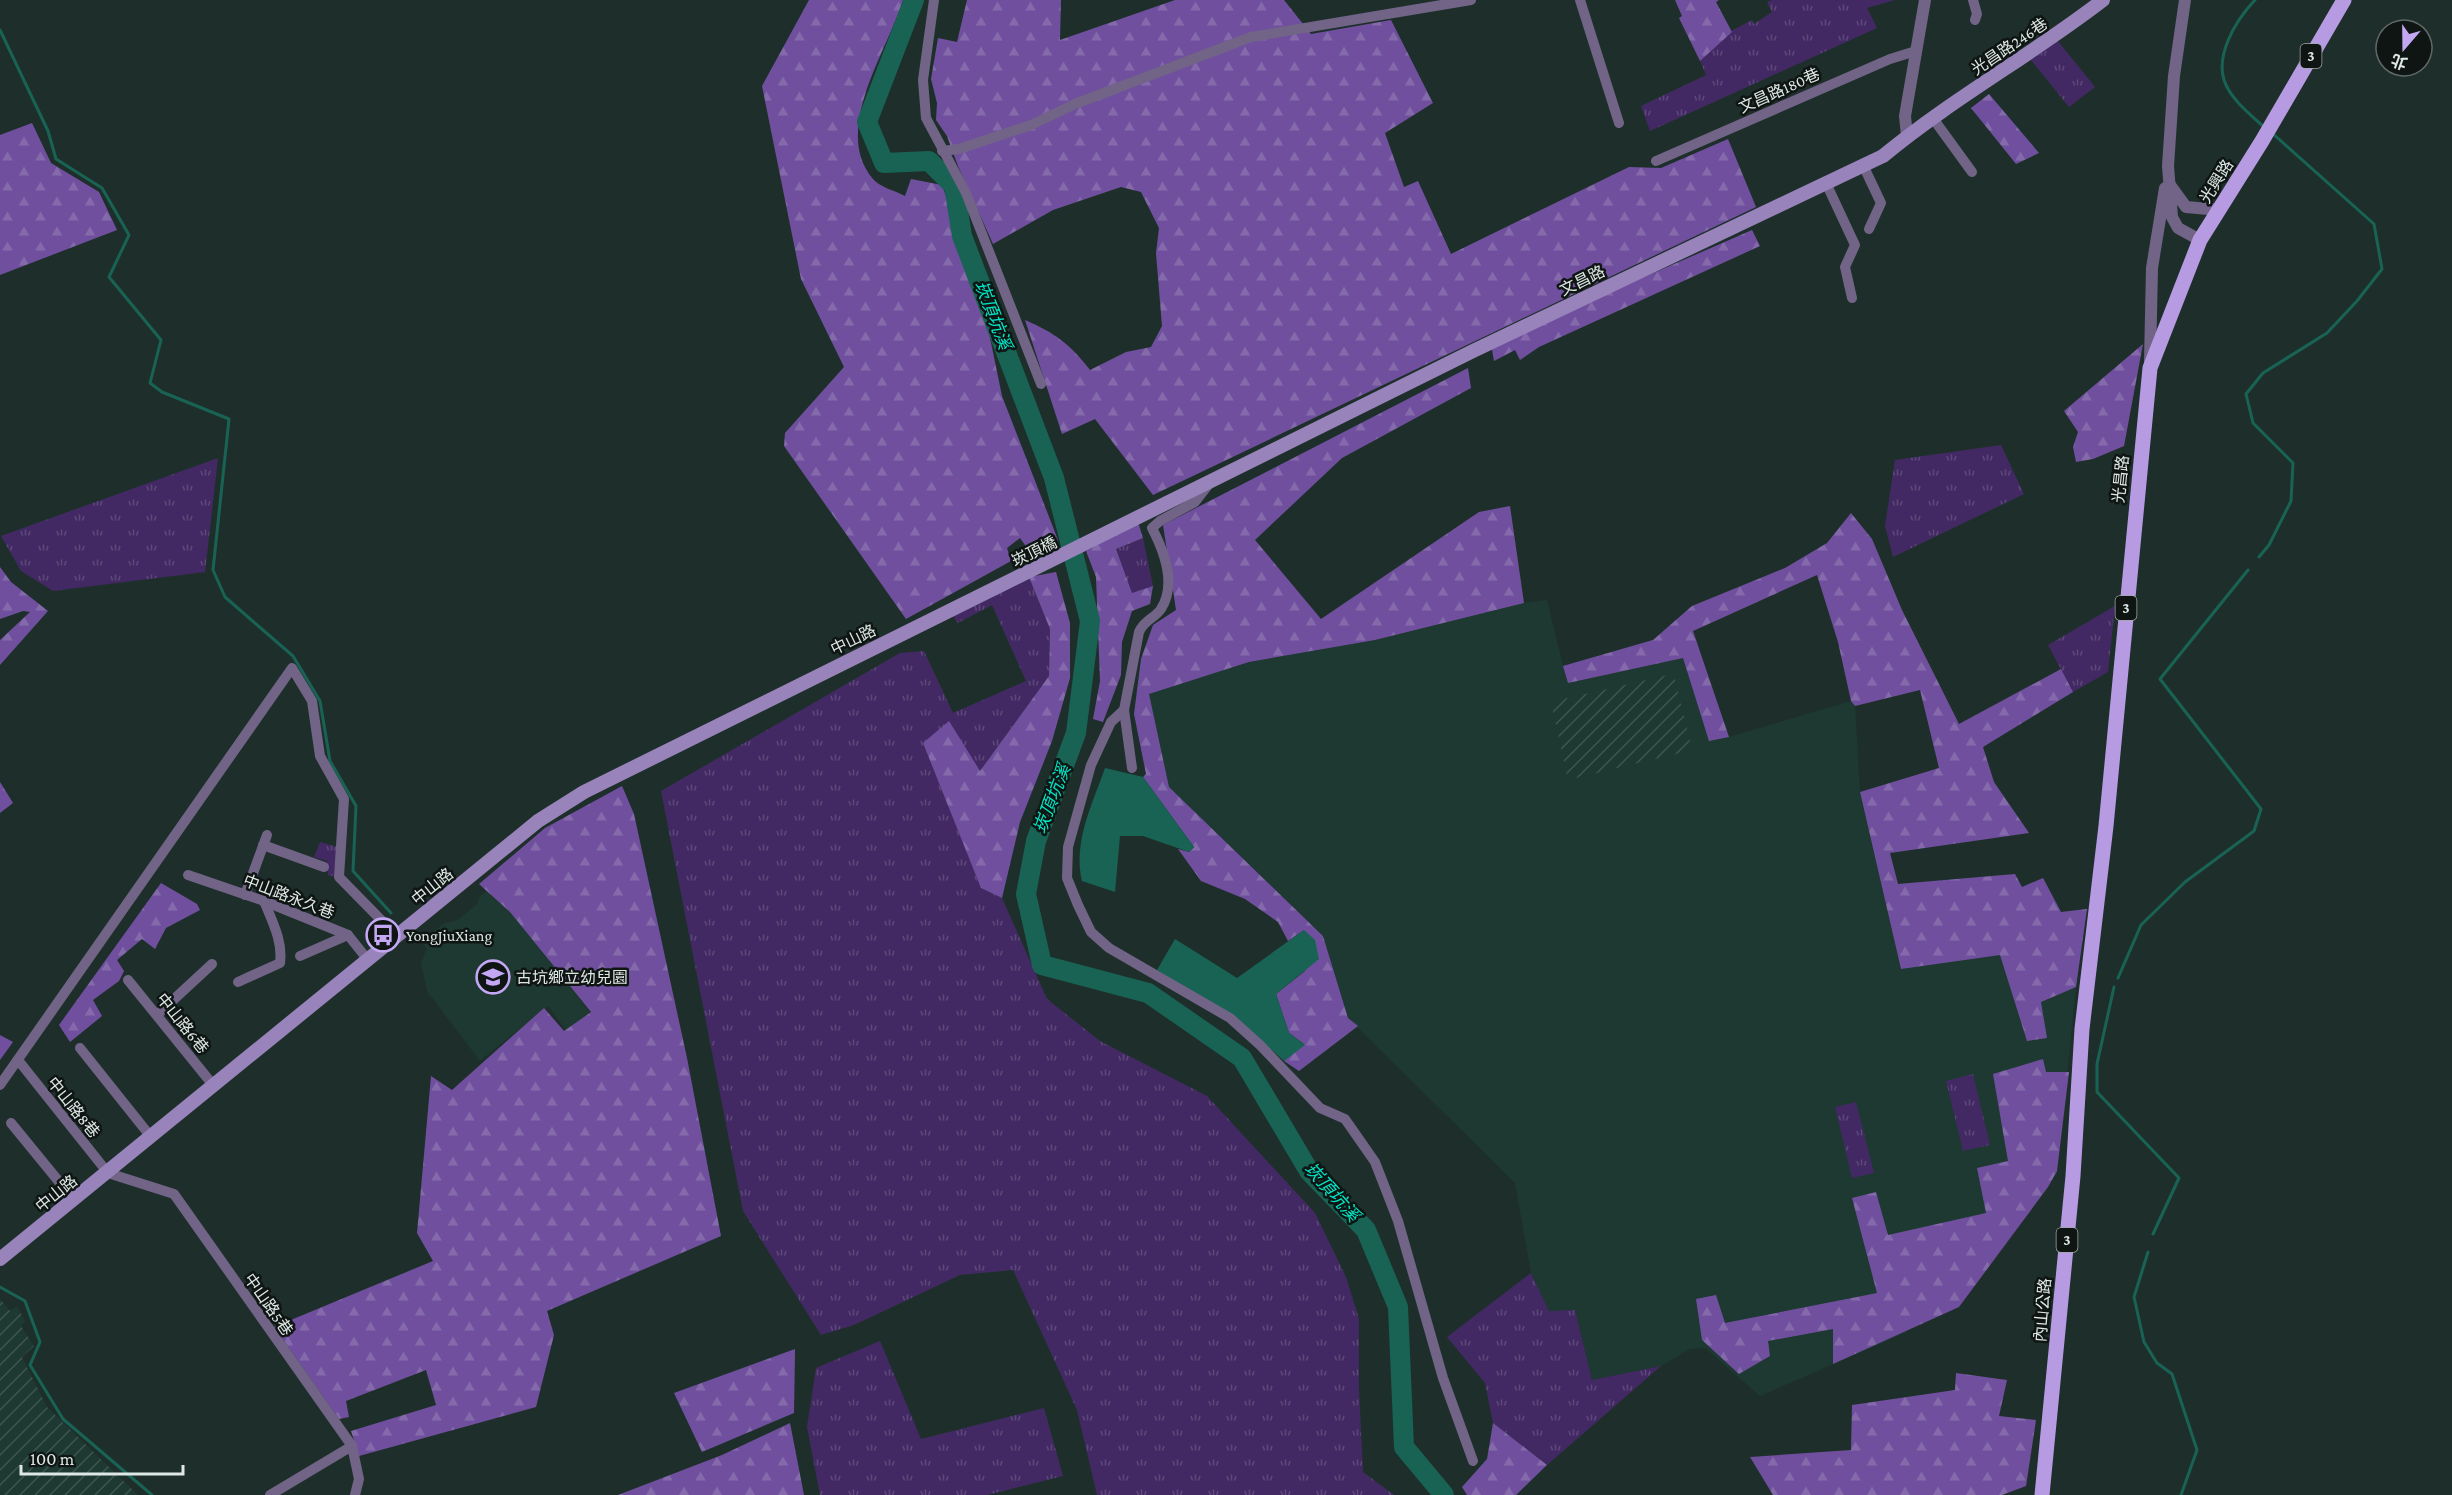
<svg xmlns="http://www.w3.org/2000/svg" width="2452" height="1495" font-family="'Crimson Pro','Noto Sans TC',serif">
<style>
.built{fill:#1e3832}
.industrial{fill:url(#industrial-furrows)}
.grass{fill:url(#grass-tufts)}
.forest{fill:url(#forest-firs)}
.water{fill:#196355}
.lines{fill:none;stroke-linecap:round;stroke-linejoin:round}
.stream{stroke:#196355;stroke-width:3}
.river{stroke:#196355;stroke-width:20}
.minor{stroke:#716487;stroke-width:10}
.tertiary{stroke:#716487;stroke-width:12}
.secondary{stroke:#9883bb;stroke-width:14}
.primary{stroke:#b69be3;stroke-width:15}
.labels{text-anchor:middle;stroke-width:5;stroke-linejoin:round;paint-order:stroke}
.shield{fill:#0e1513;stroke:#a0a9a6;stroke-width:1.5}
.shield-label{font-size:15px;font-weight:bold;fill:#dee8e5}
.street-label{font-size:16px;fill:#dee8e5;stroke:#0e1513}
.poi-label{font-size:16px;fill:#dee8e5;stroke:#0e1513;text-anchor:start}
.water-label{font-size:18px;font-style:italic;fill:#00e7c7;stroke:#0e1513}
</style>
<defs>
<pattern id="industrial-furrows" width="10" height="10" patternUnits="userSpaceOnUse" patternTransform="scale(1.5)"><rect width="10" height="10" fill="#1e3832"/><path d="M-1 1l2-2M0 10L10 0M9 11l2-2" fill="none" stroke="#3e5550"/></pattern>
<pattern id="grass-tufts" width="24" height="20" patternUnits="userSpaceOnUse" patternTransform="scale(1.5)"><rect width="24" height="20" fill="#422963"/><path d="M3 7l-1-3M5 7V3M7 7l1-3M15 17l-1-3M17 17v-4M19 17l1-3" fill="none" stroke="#5d4879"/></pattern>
<pattern id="forest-firs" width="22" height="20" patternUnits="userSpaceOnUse" patternTransform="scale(1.5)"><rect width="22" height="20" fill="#70509e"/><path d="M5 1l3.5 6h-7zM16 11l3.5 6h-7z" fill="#8469ab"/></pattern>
</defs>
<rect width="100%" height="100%" fill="#1e2f2b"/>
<g class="built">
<path d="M1547,600L1563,666L1653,640L1692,606L1693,631L1729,737L1851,701L1855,706L1860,792L1901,969L2056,901L2061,912L2087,909L2076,987L2057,1174L1905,1333L1760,1396L1705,1348L1690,1349L1661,1366L1592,1380L1575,1311H1549L1531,1273L1515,1183L1348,1018L1323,936L1169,787L1148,694L1249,662L1375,640L1524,603Z"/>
<path d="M491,888L590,1012L566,1030L548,1006L480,1061L427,991L421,963L427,949L420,940L445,923L458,920L477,904L480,896Z"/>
</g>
<g class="industrial">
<path d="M1668,675L1675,679L1692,750L1568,780L1552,707L1555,701Z"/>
<path d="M0,1299L10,1311L17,1306L25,1321L21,1326L34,1346L22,1357L47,1407L138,1495H0Z"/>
</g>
<g class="grass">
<path d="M1772,0H1895L1867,8L1877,28L1650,131L1641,106L1706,75L1700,61L1733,30L1752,20L1754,24L1772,12L1767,2Z"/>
<path d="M2057,40L2095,87L2069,107L2031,60Z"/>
<path d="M2001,445L2024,494L1893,557L1885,526L1895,460Z"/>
<path d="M218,458L205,572L53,591L21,571L1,536Z"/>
<path d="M1143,538L1153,586L1132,593L1116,549Z"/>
<path d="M1029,577L1050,629L1049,676L980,771L981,888L1002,898L1047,999L1100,1041L1207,1096L1315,1213L1346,1277L1359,1319V1390L1363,1472L1394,1495H1097L1077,1410L1013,1270L960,1275L854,1325L821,1335L743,1211L661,791L900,653L924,651L953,713L1026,681L992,605L958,623L952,615Z"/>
<path d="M2115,606L2108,672L2073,692L2048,645Z"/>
<path d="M320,842L337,847L336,877L328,875L327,861L314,857Z"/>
<path d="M1973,1074L1990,1145L1963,1151L1946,1081Z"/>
<path d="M1856,1102L1874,1173L1852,1178L1835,1107Z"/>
<path d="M1531,1273L1549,1311L1575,1310L1592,1380L1661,1366L1547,1465L1493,1423L1485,1383L1447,1337Z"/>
<path d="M880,1341L921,1439L1044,1408L1063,1476L987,1495H820L807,1427L816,1368Z"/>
</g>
<g class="forest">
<path d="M809,0H903C888,50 831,130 873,179C879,187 896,191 905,196L911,179L942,185L982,299L1002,396L1058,540L1030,552L1020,538L1007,548L1011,561L906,619L784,446L785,433L844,367L801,279L762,86Z"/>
<path d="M967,0H1061L1060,40L1175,0H1284L1311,34L1391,20L1433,103L1385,133L1404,187L1418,181L1451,254L1629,167L1661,168L1728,139L1756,207L1153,495L1095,419L1062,434L1025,320C1055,333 1070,344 1090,370L1126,352L1151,347L1162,326L1156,253L1159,228L1141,192L1121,187L1053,210L993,244L958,166L947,136L936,120L937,103L931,79L938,38L957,42Z"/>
<path d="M1675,0H1719L1716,2L1732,32L1700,61L1679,18L1682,16Z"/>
<path d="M1989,94L2039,153L2016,164L1971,108Z"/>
<path d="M32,123L51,163L99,192L117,230L0,275V135Z"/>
<path d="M1752,230L1760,246L1539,347L1520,360L1515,350L1494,361L1491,344Z"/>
<path d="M2143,344L2124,446L2093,459L2076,462L2073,447L2078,432L2064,411Z"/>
<path d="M1468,368L1471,388L1342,458L1255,540L1321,619L1479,512L1510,506L1524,603L1375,640L1249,662L1149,694L1169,787L1323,936L1348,1018L1358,1026L1299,1071L1284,1061L1304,1044L1289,1033L1276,994L1305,971L1304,930L1288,941L1278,922L1245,899L1201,881L1178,849L1189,852L1194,847L1143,777L1146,774L1134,714L1141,659L1153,625L1176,610L1163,525Z"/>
<path d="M1851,513L1872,539L1902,610L1959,724L2061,669L2073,692L1983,747L1994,782L2029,833L1890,853L1898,884L2015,874L2022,887L2043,878L2061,912L2087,909L2076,987L2041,1002L2047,1038L2027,1041L2000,955L1901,969L1860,792L1939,768L1920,690L1855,706L1851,701L1838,642L1817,575L1693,631L1729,737L1709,741L1683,658L1568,683L1563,666L1653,640L1692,606L1785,568L1827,543Z"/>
<path d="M1138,522L1143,538L1116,549L1132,593L1153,586L1150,604L1132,611L1122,642L1121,675L1103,722L1093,719L1100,681L1096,577L1086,551Z"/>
<path d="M0,567L11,582L48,611L0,665V640L30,612L23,611L0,619Z"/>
<path d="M1056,572L1070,623V678L1052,741L1020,822L1002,898L981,888L923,743L949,721L980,771L1049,676L1050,629L1029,577Z"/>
<path d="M0,782L13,803L0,813Z"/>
<path d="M622,786L634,814L687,1058L721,1236L547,1311L554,1335L536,1407L359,1456L351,1431L436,1405L426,1370L346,1401L349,1417L339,1419L274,1327L433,1261L417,1233L431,1076L452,1090L544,1008L564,1031L591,1012L510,912L479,884L545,828Z"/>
<path d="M161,883L197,904L200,910L166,928L155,949L142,939L117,960L124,971L119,981L93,1000L102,1016L70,1042L59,1025Z"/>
<path d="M0,1035L13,1042L0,1060Z"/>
<path d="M2043,1059L2046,1072H2069L2057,1171L2048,1187L1959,1307L1833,1364V1329L1768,1341L1770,1356L1739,1374L1702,1340L1696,1299L1716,1295L1725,1323L1877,1293L1852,1198L1876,1192L1888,1235L1986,1213L1977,1168L2008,1161L1993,1074Z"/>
<path d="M795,1349L794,1413L702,1452L674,1393Z"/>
<path d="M1956,1373L2007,1380L1999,1416L2036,1420L2026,1486L2002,1495H1773L1750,1457L1851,1450L1852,1405L1955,1390Z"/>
<path d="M790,1423L804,1495H618L722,1455Z"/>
<path d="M1493,1423L1547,1465L1516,1495H1467L1462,1487L1487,1459Z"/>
</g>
<g class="water">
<path d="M1105,768L1143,777L1194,847L1189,852L1143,836H1120L1115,892L1082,881C1073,842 1092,805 1105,768Z"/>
<path d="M1304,930L1315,940L1319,959L1276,994L1289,1033L1305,1045L1284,1061L1245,1026L1157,970L1175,939L1237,978Z"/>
</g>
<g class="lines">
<g class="stream">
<path d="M2255,0C2236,20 2213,57 2226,85C2234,102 2251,115 2264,127"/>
<path d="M0,30L48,131L56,159L102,188L129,235L109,277L161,340L150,383L162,392L229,419L213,570L225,597L293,656L320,701L330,761L356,806L353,871L391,913"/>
<path d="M2259,557L2269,545L2291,501L2293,463L2253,423L2246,394L2263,373L2327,333L2357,301L2382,269L2374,224L2272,133"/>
<path d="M2118,978L2141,925L2185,882L2254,831L2261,809L2160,679L2248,570"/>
<path d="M2114,987L2097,1064V1092L2179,1178L2153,1234"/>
<path d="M2148,1252L2134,1297L2144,1342L2157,1363L2172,1374L2197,1450L2181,1495"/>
<path d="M0,1287L25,1301L40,1342L30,1365L63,1419L152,1495"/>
</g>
<path class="river" d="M914,0L867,122L884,163L929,161L954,186L962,236L1054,478L1090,621L1076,733L1036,841L1026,894L1042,965L1148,993L1242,1058L1309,1171L1366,1230L1398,1307L1404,1447L1444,1495"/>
<g class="minor">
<path d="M934,0L923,80L926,118L966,193L1041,384"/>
<path d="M1580,0L1619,123"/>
<path d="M1973,0L1977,14L1975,20"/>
<path d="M1932,117L1972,172"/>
<path d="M942,151L959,149L1031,125L1075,104L1251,37L1471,0"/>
<path d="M1656,161L1890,59L1916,51"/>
<path d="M1863,165L1881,203L1869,229"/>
<path d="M1826,183L1855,245L1845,267L1852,298"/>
<path d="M1124,710L1111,722L1091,765L1068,847L1067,878L1078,905L1091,932L1109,948L1230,1018L1260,1045L1320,1108L1345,1119L1375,1162L1398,1221L1443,1378L1473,1461"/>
<path d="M1132,768L1124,710L1139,632C1144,620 1154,619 1161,609C1177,584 1164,551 1152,528L1160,521L1195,502L1209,484"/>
<path d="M263,845L324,867"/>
<path d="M188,875L264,901L348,935L368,960"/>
<path d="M245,895L267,835"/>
<path d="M300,956L348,935"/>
<path d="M128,980L213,1085"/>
<path d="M238,982L280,963C283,941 272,921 264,901"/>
<path d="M157,1015L212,964"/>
<path d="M80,1048L151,1137"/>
<path d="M18,1060L108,1173L174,1194L352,1446L359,1479L355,1495"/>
<path d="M0,1085L292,668L312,701L320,756L344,799L339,877L384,923L392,939"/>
<path d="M11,1123L74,1200"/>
<path d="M270,1495L352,1446"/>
</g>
<g class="tertiary">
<path d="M2185,0L2174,76L2168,166L2172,217L2178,228L2200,240"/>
<path d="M1907,136L1905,116L1925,0"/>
<path d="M2170,185L2186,207L2220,210"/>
<path d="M2150,361L2152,268L2165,188"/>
</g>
<path class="secondary" d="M0,1259L538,821L584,792L1473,351L1883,156C1953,98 2032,55 2103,0"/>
<path class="primary" d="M2042,1495L2073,1176L2082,1029L2106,826L2150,368L2200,240L2262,141L2344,0"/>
</g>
<defs>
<symbol id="bus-ring" viewBox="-11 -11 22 22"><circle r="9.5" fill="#0e1513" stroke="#c3a7f2" stroke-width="1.5"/><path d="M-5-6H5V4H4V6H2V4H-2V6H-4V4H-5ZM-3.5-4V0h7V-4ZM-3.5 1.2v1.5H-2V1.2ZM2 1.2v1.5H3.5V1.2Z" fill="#c3a7f2"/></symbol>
<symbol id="school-ring" viewBox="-11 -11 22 22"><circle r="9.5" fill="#0e1513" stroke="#c3a7f2" stroke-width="1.5"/><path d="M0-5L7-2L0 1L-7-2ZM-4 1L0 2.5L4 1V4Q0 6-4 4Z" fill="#c3a7f2"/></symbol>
</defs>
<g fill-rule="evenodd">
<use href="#bus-ring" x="364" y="916" width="38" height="38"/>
<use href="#school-ring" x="474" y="958" width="38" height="38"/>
</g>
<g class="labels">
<g class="shield">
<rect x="2300.5" y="44" width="21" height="24" rx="4.5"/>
<rect x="2115.5" y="596" width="21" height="24" rx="4.5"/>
<rect x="2056.5" y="1228" width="21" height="24" rx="4.5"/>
</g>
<g class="shield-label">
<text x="2311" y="61">3</text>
<text x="2126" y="613">3</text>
<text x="2067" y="1245">3</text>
</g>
<g class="street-label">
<text transform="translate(2009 46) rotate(-34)" y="6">光昌路246巷</text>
<text transform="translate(1779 90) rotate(-24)" y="6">文昌路180巷</text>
<text transform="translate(2216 181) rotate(-58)" y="6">光興路</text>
<text transform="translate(1582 280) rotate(-26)" y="6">文昌路</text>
<text transform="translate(2120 479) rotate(-84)" y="6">光昌路</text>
<text transform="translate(1034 551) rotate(-26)" y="6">崁頂橋</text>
<text transform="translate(853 639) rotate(-26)" y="6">中山路</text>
<text transform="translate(432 886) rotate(-39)" y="6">中山路</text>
<text transform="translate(289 896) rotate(21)" y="6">中山路永久巷</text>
<text transform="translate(183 1023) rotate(51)" y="6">中山路6巷</text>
<text transform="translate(74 1107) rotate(51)" y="6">中山路8巷</text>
<text transform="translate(56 1193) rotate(-39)" y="6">中山路</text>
<text transform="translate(269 1304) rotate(55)" y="6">中山路5巷</text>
<text transform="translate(2042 1310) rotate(-85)" y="6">內山公路</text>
</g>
<g class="poi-label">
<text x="406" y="941">YongJiuXiang</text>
<text x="516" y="983">古坑鄉立幼兒園</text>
</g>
<g class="water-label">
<text transform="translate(993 315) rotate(69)" y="6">崁頂坑溪</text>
<text transform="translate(1052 799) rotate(-69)" y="6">崁頂坑溪</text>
<text transform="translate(1332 1192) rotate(48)" y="6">崁頂坑溪</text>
</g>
</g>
<g transform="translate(2404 48) rotate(200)"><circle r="28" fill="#0e1513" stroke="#616967" stroke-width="1.5"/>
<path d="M0-4.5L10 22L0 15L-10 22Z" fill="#c3a7f2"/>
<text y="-9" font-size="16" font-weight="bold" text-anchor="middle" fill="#dee8e5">北</text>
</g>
<path d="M21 1465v9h162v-9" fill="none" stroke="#dee8e5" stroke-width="3"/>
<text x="30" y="1465" font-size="18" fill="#dee8e5" stroke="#0e1513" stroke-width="4.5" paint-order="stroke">100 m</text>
</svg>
